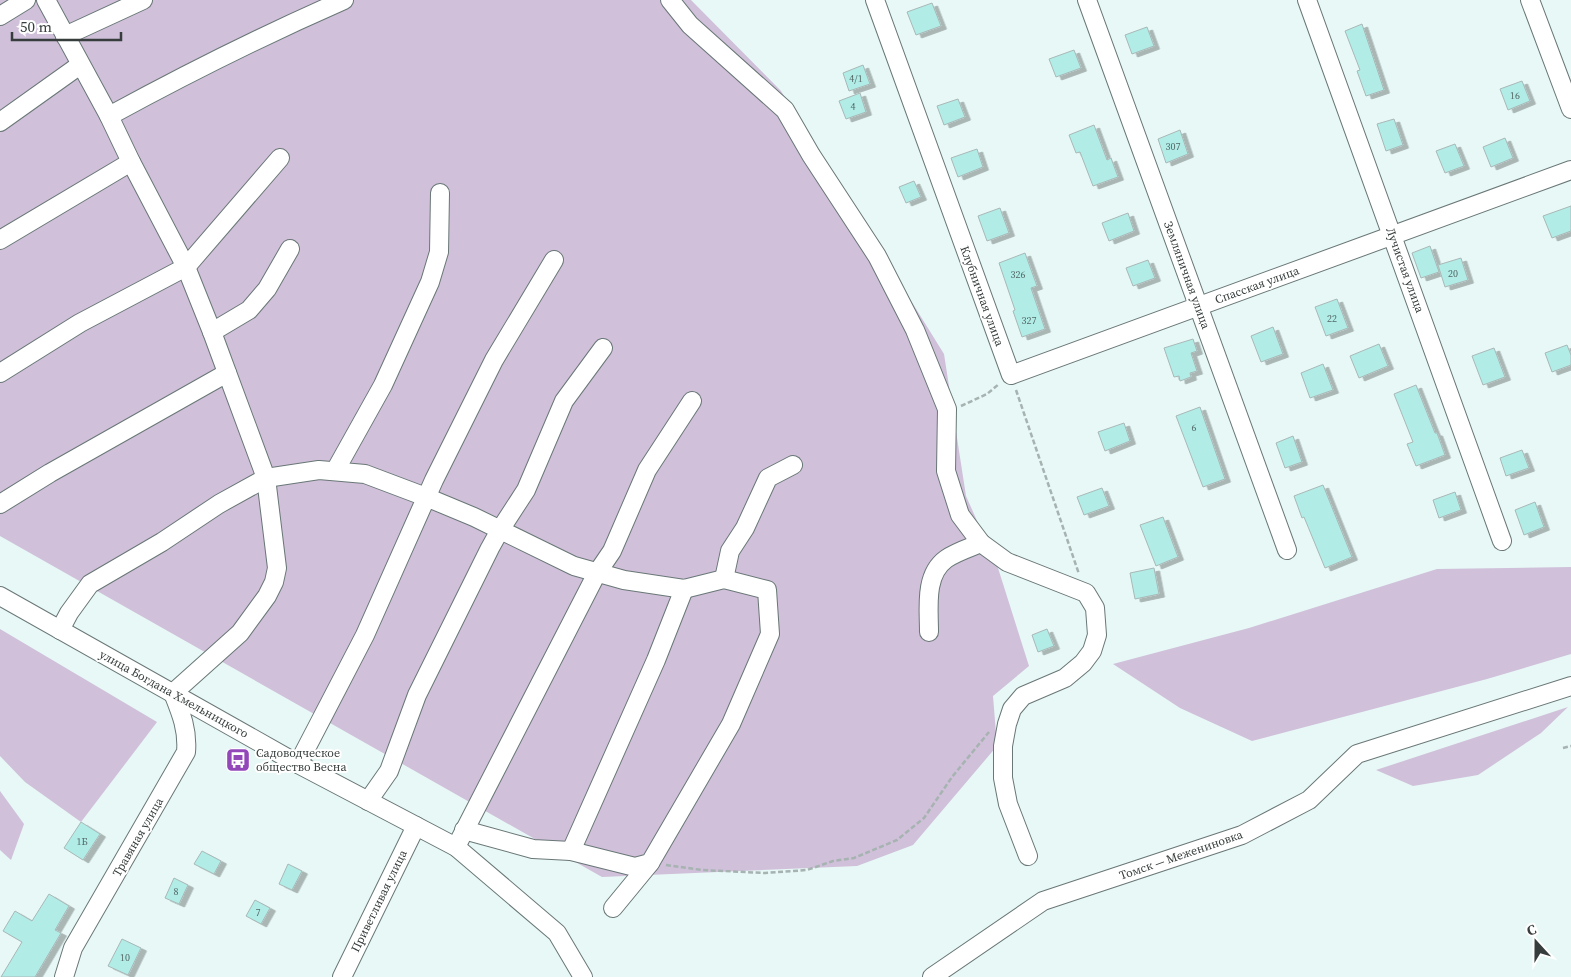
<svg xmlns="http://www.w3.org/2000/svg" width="1571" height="977" font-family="'Source Serif 4',serif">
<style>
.green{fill:#d0c0da}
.building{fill:#b1ece7;stroke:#a8b8b6;filter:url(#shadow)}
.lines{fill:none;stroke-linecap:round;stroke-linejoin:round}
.minor-casing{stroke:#697776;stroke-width:20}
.path{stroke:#a6b3b1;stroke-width:2.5;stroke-dasharray:5 2.5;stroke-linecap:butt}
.minor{stroke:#fff;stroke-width:18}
.labels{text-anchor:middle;stroke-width:4;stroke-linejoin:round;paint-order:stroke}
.number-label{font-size:10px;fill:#556967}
.street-label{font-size:12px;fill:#363d3c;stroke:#fff}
.poi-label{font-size:12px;fill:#363d3c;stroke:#fff;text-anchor:start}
</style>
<defs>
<filter id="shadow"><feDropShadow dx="5.5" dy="3" stdDeviation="0" flood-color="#0004"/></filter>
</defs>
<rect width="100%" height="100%" fill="#e7f8f6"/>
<g class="green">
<path d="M0,0H691L781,91L944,354L966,496L998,568L1029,666L993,696L997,746L913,845L857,866L602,877L0,536Z"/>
<path d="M1571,567V654L1487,679L1252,741L1180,708L1113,664L1249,628L1437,569Z"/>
<path d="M0,629L157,722L81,822L25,782L0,756Z"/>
<path d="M1568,707L1541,733L1478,775L1413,786L1376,770Z"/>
<path d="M0,791L24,824L11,860L0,850Z"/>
</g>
<g class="building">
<path d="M932,3L941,26L916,35L907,12Z"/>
<path d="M1362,24L1384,90L1366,96L1357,71L1360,70L1345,31Z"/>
<path d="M1147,27L1154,46L1132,54L1125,35Z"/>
<path d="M1074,50L1081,68L1056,77L1049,59Z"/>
<path d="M863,65L870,84L849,91L843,73Z"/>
<path d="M1522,81L1530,101L1508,110L1500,89Z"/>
<path d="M860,93L866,112L846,119L839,101Z"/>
<path d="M958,99L965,117L944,125L937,106Z"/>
<path d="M1394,119L1403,145L1386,151L1377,124Z"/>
<path d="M1094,125L1107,160L1111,158L1118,177L1093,186L1080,152L1076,153L1069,135Z"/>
<path d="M1180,130L1188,154L1166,163L1158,139Z"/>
<path d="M1505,138L1513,158L1491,167L1483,147Z"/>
<path d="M1455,144L1464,166L1445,173L1436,151Z"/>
<path d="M977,149L983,167L958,177L951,158Z"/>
<path d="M914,181L921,197L906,203L899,187Z"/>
<path d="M1571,206V231L1552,238L1543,216Z"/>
<path d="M1000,208L1009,233L987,241L978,216Z"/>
<path d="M1128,213L1134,231L1109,241L1102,223Z"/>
<path d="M1430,246L1439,272L1421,278L1412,253Z"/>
<path d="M1025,253L1037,286L1031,288L1045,329L1022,337L1013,311L1015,310L999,263Z"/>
<path d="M1461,258L1468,280L1445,287L1438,265Z"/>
<path d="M1148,260L1155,278L1133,286L1126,268Z"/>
<path d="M1337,299L1348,328L1326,336L1315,307Z"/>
<path d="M1273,327L1283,354L1261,362L1251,336Z"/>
<path d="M1193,339L1197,351L1191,353L1197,371L1190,373L1191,377L1180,381L1179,376L1174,377L1164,348Z"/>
<path d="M1379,344L1388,366L1359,378L1350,356Z"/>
<path d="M1567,345L1571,355V365L1552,372L1545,353Z"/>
<path d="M1494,348L1505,377L1483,385L1472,356Z"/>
<path d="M1323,364L1333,390L1310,398L1301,373Z"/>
<path d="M1416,385L1435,433H1437L1445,455L1416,466L1407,444L1413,442L1394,394Z"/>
<path d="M1200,407L1225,479L1203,487L1176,416Z"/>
<path d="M1124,423L1130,441L1105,451L1098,432Z"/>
<path d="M1293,436L1302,462L1285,468L1276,443Z"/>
<path d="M1522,450L1529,468L1506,476L1500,458Z"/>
<path d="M1323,485L1352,557L1325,568L1304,517L1302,518L1294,496Z"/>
<path d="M1102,488L1109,506L1084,515L1077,497Z"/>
<path d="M1455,492L1461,510L1439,518L1433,500Z"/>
<path d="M1535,502L1544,527L1524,535L1515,510Z"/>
<path d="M1163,517L1178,557L1156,566L1140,525Z"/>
<path d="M1154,568L1159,594L1135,599L1130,573Z"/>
<path d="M1047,629L1054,646L1038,652L1032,635Z"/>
<path d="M81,822L100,834L83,860L64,848Z"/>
<path d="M202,851L221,861L214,874L194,864Z"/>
<path d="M288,864L302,871L292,890L279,884Z"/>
<path d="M174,878L188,885L179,904L165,898Z"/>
<path d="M49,894L69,906L55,930L61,933L35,977H1L22,942L3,931L15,911L32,921Z"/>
<path d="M255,900L270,908L261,924L246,916Z"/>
<path d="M122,939L141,948L128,975L108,966Z"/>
</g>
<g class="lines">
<defs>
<g id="minor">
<path d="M46,0L109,116L131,162L186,267L212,332L266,478L277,568L274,582L267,596L240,633L173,693C181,713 188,730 186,752L73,948L64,977"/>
<path d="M670,0L690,25L785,110L811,155L877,256L915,330L947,409L946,471L960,515L981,543L1007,562L1086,593L1095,608L1097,635L1092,651L1083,663L1065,678L1023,696L1012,709L1007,724L1003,746V778L1008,804L1028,856"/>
<path d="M875,0L1011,375L1571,170"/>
<path d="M1087,0L1287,550"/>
<path d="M1307,0L1502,541"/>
<path d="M1530,0L1571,109"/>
<path d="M0,16L26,0"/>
<path d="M65,36L143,0"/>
<path d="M109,116C186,74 264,35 344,0"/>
<path d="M0,122L80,65"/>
<path d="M0,240L131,162"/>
<path d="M212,332L249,310L267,289L290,249"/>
<path d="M0,373L80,323L186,267L280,158"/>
<path d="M335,471L383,385L430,282L439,252L440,193"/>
<path d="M0,504L50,473L227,373"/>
<path d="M724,579L730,551L745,528L768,478L793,465"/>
<path d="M0,596L298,764L456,847L557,933L583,977"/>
<path d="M60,630L69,613L90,584L162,542L219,504L266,478L319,470L365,474L426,497L474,517L574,566L624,580L684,589L724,579L767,590L770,634L731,724L650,863L635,867L571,851"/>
<path d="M929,632C929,608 924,575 946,559C956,552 969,548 981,543"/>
<path d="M298,764L365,635L434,480L494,360L554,260"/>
<path d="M368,801L389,771L417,695L490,548L500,530L526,490L564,401L603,348"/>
<path d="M464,830L533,849L571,851L656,660L684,589"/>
<path d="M456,847L597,573L612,551L647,470L692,401"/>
<path d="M613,908L650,863"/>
<path d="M342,977L416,826"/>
<path d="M932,977L1043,901L1242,835L1309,800L1357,754L1571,686"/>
</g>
</defs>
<use href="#minor" class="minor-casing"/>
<g class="path">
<path d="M1016,390L1079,574"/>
<path d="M961,406L987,394L999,384"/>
<path d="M1563,748L1571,746"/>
<path d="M666,865L702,870L765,873L807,870L833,861L854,858L897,840L924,818L952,777L989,732"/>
</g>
<use href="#minor" class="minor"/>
</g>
<defs>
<symbol id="bus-square" viewBox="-11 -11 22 22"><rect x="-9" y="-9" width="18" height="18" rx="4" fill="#9348ba" stroke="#fff"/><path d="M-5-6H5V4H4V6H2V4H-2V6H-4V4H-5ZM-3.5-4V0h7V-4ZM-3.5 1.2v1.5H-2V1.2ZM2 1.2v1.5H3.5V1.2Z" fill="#fff"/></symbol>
</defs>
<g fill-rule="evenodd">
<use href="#bus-square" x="224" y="746" width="28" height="28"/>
</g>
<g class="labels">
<g class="number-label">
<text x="856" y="82">4/1</text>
<text x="1515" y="99">16</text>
<text x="853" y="110">4</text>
<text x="1173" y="150">307</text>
<text x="1453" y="277">20</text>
<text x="1018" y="278">326</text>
<text x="1332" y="322">22</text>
<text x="1029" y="324">327</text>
<text x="1194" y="431">6</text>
<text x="82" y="845">1Б</text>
<text x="176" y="895">8</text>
<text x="258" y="916">7</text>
<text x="125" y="961">10</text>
</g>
<g class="street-label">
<text transform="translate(1405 270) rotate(70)" y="4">Лучистая улица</text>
<text transform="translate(1187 275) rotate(70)" y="4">Земляничная улица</text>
<text transform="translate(1257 285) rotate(-20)" y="4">Спасская улица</text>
<text transform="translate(982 296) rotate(70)" y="4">Клубничная улица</text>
<text transform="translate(174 694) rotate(29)" y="4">улица Богдана Хмельницкого</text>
<text transform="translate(138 837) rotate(-60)" y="4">Травяная улица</text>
<text transform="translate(1181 855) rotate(-19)" y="4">Томск — Межениновка</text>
<text transform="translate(379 901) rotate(-64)" y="4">Приветливая улица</text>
</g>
<g class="poi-label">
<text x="256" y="757">Садоводческое<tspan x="256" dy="14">общество Весна</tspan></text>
</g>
</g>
<g transform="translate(1536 942) rotate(339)" stroke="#ffffff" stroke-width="4" paint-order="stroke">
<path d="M0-4L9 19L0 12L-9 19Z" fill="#363d3c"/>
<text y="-8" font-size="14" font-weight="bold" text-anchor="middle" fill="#363d3c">С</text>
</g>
<path d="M12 32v8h109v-8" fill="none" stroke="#363d3c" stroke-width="2.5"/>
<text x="20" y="32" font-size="15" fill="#363d3c" stroke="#ffffff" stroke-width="4" paint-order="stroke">50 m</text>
</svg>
